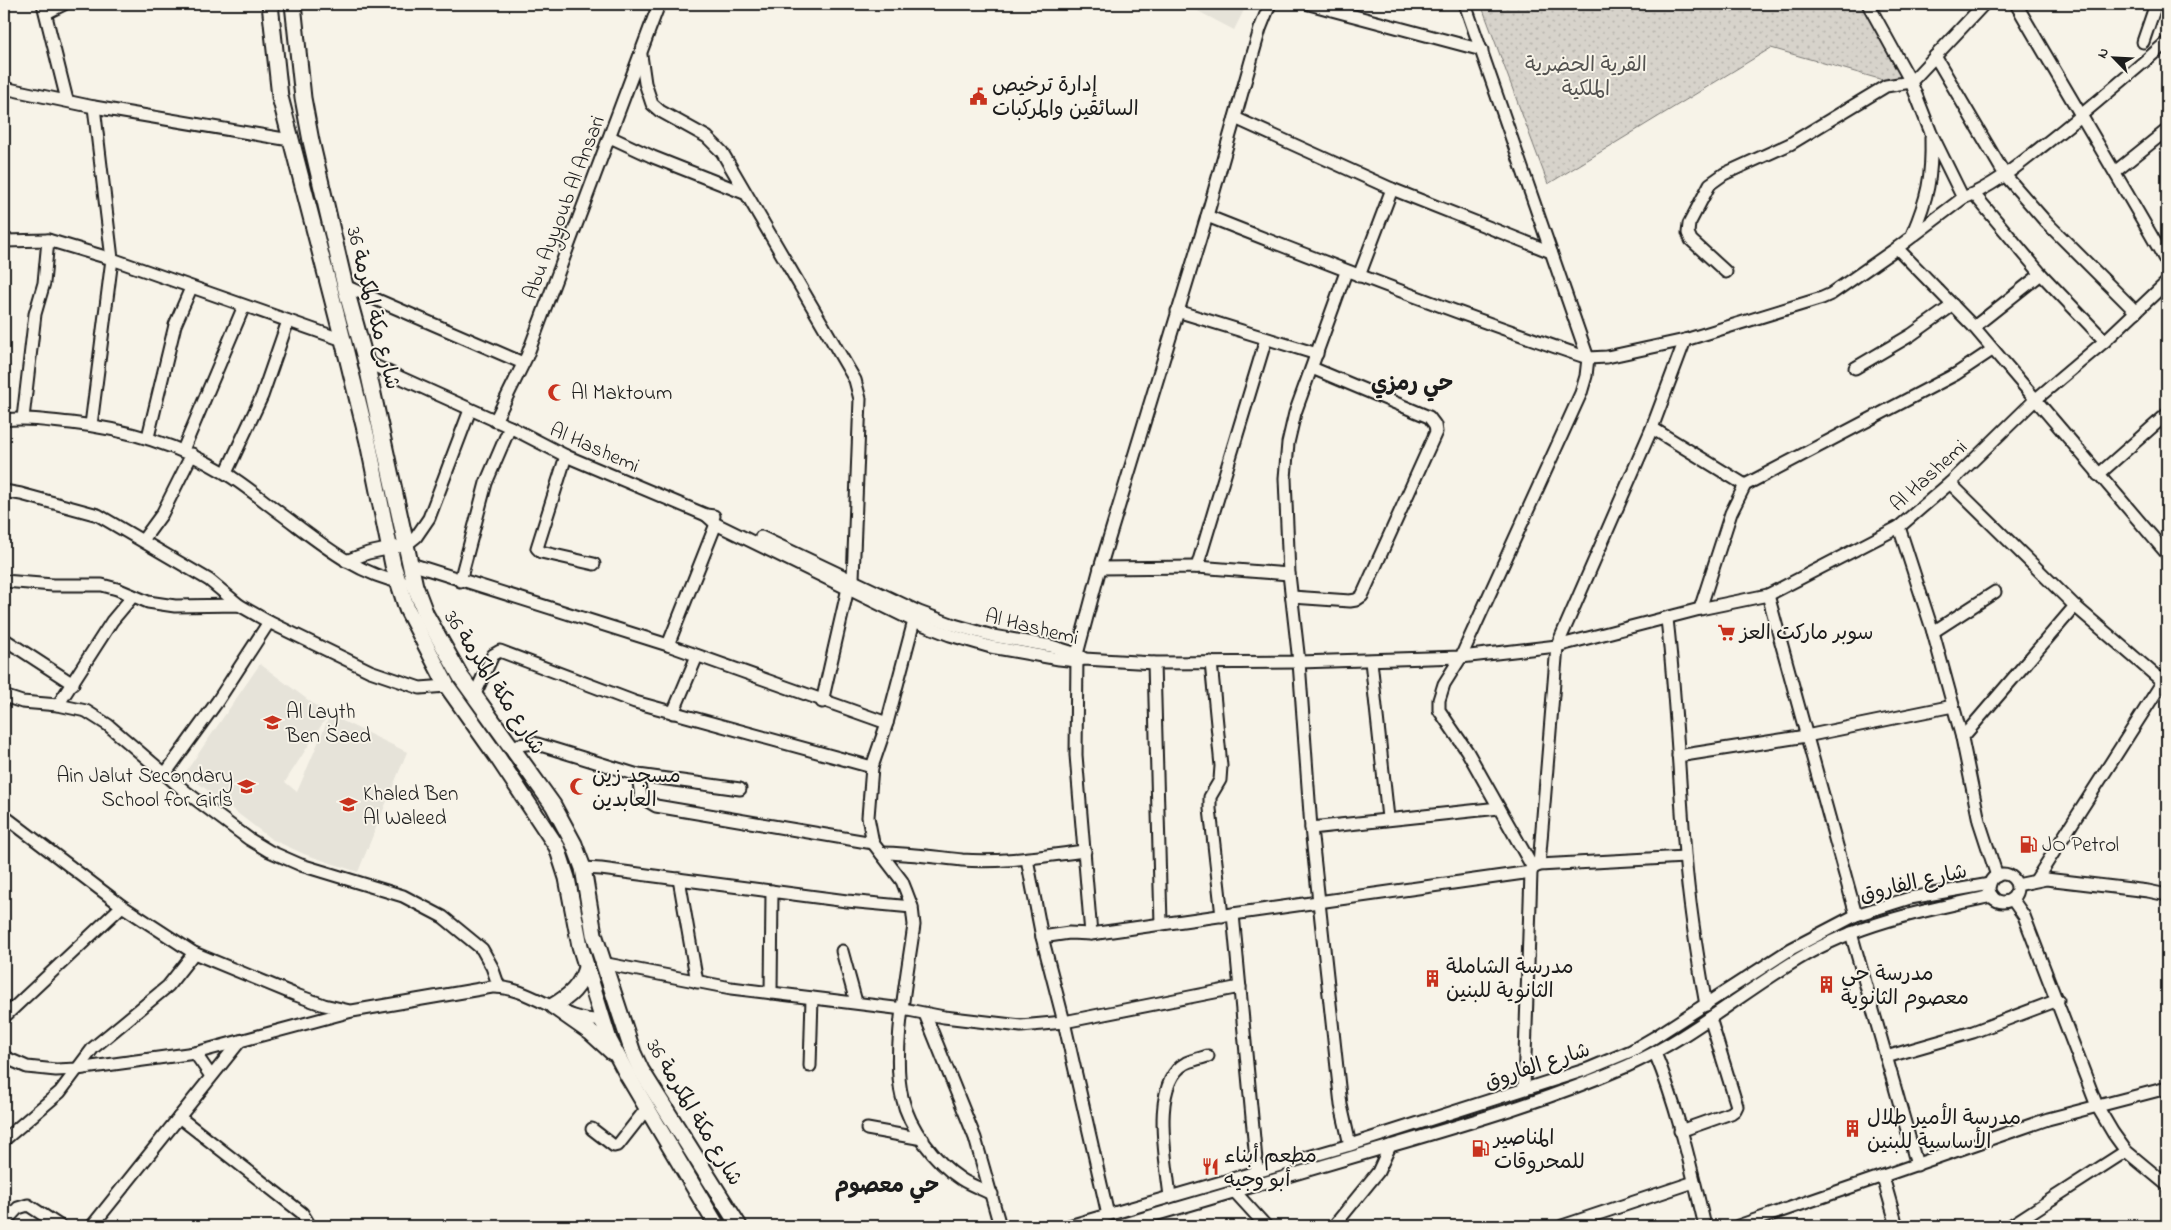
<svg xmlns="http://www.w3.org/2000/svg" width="2171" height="1230" font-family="'Indie Flower','Playpen Sans Arabic',sans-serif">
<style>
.built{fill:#e6e3d9}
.grass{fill:url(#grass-dots);stroke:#7a7874}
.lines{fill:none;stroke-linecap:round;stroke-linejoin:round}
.minor-casing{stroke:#1c1c1c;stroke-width:15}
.major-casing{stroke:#1c1c1c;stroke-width:19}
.minor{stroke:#f7f3e8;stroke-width:11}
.major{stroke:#f7f3e8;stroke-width:15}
.labels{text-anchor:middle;stroke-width:4;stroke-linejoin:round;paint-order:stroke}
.park-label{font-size:21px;fill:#545351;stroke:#f7f3e8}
.poi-label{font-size:21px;fill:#1c1c1c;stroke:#f7f3e8;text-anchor:start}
.street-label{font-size:21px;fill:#1c1c1c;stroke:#f7f3e8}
.neighbourhood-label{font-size:22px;font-weight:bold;fill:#1c1c1c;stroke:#f7f3e8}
</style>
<defs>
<pattern id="grass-dots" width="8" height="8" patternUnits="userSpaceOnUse" patternTransform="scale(1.25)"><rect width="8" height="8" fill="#d7d3cb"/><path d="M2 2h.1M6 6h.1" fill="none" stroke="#b8b5ae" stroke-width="1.8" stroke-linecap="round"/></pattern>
</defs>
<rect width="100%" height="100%" fill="#f7f3e8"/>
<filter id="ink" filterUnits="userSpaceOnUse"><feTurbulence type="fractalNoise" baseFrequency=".02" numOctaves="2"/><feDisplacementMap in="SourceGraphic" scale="10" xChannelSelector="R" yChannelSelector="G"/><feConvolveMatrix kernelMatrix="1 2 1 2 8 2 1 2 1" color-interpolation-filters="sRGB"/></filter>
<g filter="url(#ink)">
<g class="built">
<path d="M1198,4H1247L1234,30L1196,10Z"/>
<path d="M260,664L328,715L285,782L297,792L330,715L407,752L358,872L304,854L271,839L185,773Z"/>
</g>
<path class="grass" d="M1481,4H1865L1911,88L1771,48L1548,184Z"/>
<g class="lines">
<defs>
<g id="minor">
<path d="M43,4L67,100"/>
<path d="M1309,4L1482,50"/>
<path d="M1465,4L1588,358L1607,357L1685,340L1822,298L1831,294L1897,248L1963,198C1992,187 2016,167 2040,148C2084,114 2125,78 2167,42"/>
<path d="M1868,4L1911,82L1931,133L1963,198"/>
<path d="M2016,4C2066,91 2118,176 2167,263"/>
<path d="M46,13L64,4"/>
<path d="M2143,42L2156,4"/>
<path d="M641,55L645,83L652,104L660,111L707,137L722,152L855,380L860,399L853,579"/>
<path d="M1935,56L2005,175L2046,222L2136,312"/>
<path d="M4,88L94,107L290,140"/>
<path d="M1235,118L1392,189L1551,252"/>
<path d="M610,137L653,157L744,193"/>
<path d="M2116,171L2167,130"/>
<path d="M1974,194L2041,274L2105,341"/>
<path d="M1207,216C1333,266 1460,315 1588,358L1586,376L1581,393L1461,657L1444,684L1439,700V710L1467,751L1533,868"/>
<path d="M1912,235C1928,197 1932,178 1931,137"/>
<path d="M4,241L48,240L112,259L343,340"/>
<path d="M1897,248L1974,327L2167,554"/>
<path d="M1346,272L1295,413L1288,443L1285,478L1289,574L1299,662L1311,828L1341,1105L1350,1145"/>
<path d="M1726,272L1691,240L1688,233L1689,224L1710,184L1724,174L1790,144L1886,86L1911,82L1984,4"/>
<path d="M1359,276L1392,189"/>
<path d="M345,286L523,363"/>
<path d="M1177,311L1317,354"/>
<path d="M1974,327L2041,274"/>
<path d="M366,362L510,427L566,456L706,515L714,516"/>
<path d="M1855,368L1911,335L1953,305"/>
<path d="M23,418L35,314L44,283L48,240"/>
<path d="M4,420C27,417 49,421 71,423C126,429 177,444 225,473C244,484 262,500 280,513C318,541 355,574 404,583"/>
<path d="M495,421L527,356L659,4"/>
<path d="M91,425L112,259L94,107"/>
<path d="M1652,428L1745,485"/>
<path d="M148,437L175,325L191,288"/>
<path d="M183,450L244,306"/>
<path d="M566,456L537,548L541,552L594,564"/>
<path d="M226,473L262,396L288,321"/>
<path d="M2098,475L2167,414"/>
<path d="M1950,483L2075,606L2163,682"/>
<path d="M4,491L21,494L98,515L209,580L239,605"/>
<path d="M706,515L716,524L914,621L950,635L991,647L1059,659L1077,661L1084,659L1154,663L1299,662L1461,657L1557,646L1700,609L1768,595L1899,527L1950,483L2035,400L2105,341L2167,282"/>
<path d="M1899,527L1933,632L1962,738L1979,821L1997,876"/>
<path d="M761,537L919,612L954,625L993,636L1051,646L1077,654L1083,658"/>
<path d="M143,540L162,514L192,454"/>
<path d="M346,561L368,553L406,545L416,537L429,518L470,410"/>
<path d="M411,564L668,645L887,723"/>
<path d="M1197,567L1266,339"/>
<path d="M1100,568L1197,567L1289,574"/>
<path d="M4,581L53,585H102L117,589L148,602L175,606L239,605L269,622L370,671L420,688L447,686"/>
<path d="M460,581L486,483L510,427"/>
<path d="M1768,595L1856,915"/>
<path d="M1292,597L1350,601L1356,600L1362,596L1436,432L1435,425L1429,417L1312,368"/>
<path d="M1700,609L1731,513L1745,485L1956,374L1992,350"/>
<path d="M1667,619C1676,697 1679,776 1685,854C1689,905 1697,955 1706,1005"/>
<path d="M914,621L887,723L872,767L868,817L873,843L902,881L906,891L912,907L914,925C908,972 891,1052 902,1097C909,1128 935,1162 961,1179C970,1185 982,1189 992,1194"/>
<path d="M1933,632L1995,592"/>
<path d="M4,639L73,684"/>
<path d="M668,645L716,524"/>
<path d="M1371,661L1388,818"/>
<path d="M1211,662L1221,766L1220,780L1210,797V809L1222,916"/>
<path d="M1154,663L1161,924"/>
<path d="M475,694L493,655L500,651L635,702L872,767"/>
<path d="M4,696L22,702L58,705L86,711L108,725L186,792L249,839L269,851L301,865L403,896L443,917L482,949L492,967L499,987"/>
<path d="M822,702L848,588"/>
<path d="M58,705L112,621L133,596"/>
<path d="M673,713L697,656"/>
<path d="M1962,738L2075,606"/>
<path d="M511,749L518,745L534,743L638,775L740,789"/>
<path d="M1678,756L1806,736L1953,706"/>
<path d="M165,774L217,702L269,622"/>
<path d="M638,775L641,797L656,806L873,843"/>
<path d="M4,816L122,906L194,953L296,995L324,1005L350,1011"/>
<path d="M1311,828L1499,808"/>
<path d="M881,853C908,853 934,857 962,860C1003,863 1044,856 1085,851"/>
<path d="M1027,859L1042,937L1064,1022L1108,1215"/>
<path d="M1539,865L1685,857"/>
<path d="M583,868L601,869L847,901L912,907"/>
<circle cx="2003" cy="888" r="14"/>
<path d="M679,879L697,982"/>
<path d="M2036,880L2167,675"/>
<path d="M2017,885L2046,879L2148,891L2167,895"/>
<path d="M2012,899L2024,916L2097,1106L2113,1133L2126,1151L2167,1185"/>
<path d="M1233,914L1257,1171"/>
<path d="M1851,933L1917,1165"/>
<path d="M1091,934L1076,755L1077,654L1100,568L1207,216L1260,29L1270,4"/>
<path d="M1042,937L1069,933L1091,934L1531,872"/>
<path d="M842,951L856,1002"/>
<path d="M602,963L731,988L903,1009L944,1017L1021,1026L1064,1022L1240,987"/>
<path d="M771,993L772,891"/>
<path d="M925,1014L975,1138L1000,1226"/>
<path d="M4,1017L122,906"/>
<path d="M195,1053L211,1076"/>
<path d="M1655,1053C1678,1108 1691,1168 1705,1226"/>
<path d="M4,1057L27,1067L56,1070L77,1069L195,1053L352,1011L492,987C530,986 564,1023 602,1020"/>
<path d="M1886,1057L1973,1032L2058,1000"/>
<path d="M810,1066L812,998"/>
<path d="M1524,1088L1531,872L1533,868L1539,865L1557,646L1652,428L1685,340"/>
<path d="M179,1117L302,1213L310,1226"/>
<path d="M592,1129L614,1146L618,1145L647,1108"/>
<path d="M867,1129L923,1139"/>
<path d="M1680,1131L1731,1113L1735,1110L1737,1106L1710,1018"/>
<path d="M4,1140L60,1092L93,1048L168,986L194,953"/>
<path d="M1883,1177L1897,1226"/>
<path d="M1235,1192L1266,1226"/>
<path d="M1170,1197C1167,1164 1149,1083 1186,1063C1192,1060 1201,1058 1208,1056"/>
<path d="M4,1223L18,1208L28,1205L60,1226"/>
<path d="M92,1226L240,1041"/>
<path d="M1069,1226L1350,1145L1588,1069L1631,1051L1655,1037L1791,949L1856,915L1910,898L1990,884"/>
<path d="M1117,1226C1208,1200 1299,1173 1390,1146C1469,1123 1551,1099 1627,1066C1690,1038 1741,993 1800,958C1858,923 1926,910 1992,896"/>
<path d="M1334,1226L1378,1172L1390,1146"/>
<path d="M1562,1226L1694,1182"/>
<path d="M1738,1226L2048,1119L2167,1088"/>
<path d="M2010,1226L2126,1151"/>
</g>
<g id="major">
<path d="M270,4L280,97L343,340L368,442L393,565L407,609L447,686L498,758L557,847L567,878L580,946L609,1040L628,1076L717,1226"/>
<path d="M293,4L303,98L311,141L345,286L366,362L415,586L426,615L461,677L553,805L574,844L583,868L594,934L633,1053L641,1070L739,1226"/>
<path d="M586,968C580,987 570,996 553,1006L590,1032L612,1052"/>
</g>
</defs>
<use href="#minor" class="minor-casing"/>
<use href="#major" class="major-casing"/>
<use href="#minor" class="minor"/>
<use href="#major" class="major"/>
</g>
</g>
<defs>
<symbol id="civic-bare" viewBox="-9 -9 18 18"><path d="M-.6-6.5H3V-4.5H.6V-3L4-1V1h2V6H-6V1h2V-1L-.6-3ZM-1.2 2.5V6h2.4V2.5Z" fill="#c8321e" stroke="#f7f3e8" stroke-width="2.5" paint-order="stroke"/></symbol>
<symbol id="mosque-bare" viewBox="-9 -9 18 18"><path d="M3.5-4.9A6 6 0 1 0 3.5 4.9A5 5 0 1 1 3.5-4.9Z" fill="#c8321e" stroke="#f7f3e8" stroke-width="2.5" paint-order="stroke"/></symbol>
<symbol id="supermarket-bare" viewBox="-9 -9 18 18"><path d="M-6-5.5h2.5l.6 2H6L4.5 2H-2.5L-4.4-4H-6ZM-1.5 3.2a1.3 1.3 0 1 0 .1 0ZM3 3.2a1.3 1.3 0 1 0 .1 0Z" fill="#c8321e" stroke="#f7f3e8" stroke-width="2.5" paint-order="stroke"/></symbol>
<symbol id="school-bare" viewBox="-9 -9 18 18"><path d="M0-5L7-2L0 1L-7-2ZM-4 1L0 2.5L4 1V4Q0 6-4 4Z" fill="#c8321e" stroke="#f7f3e8" stroke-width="2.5" paint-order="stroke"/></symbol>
<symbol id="fuel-bare" viewBox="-9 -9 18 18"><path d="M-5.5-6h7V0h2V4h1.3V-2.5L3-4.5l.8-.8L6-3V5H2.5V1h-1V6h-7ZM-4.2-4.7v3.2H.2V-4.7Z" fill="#c8321e" stroke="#f7f3e8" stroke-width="2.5" paint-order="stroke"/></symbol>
<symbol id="building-bare" viewBox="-9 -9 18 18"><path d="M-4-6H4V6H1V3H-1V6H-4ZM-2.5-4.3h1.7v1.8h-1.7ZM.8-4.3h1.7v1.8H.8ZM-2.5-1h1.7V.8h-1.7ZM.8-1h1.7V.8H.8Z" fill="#c8321e" stroke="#f7f3e8" stroke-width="2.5" paint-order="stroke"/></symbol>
<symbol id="restaurant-bare" viewBox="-9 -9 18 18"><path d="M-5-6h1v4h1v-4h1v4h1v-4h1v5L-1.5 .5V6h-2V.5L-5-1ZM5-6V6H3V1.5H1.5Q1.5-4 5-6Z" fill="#c8321e" stroke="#f7f3e8" stroke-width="2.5" paint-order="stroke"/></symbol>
</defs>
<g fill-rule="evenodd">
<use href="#civic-bare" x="966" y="84" width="25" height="25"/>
<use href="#mosque-bare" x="544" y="380" width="25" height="25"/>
<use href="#supermarket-bare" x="1714" y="620" width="25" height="25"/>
<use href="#school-bare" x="260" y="710" width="25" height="25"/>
<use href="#school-bare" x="234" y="774" width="25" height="25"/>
<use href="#mosque-bare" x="566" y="774" width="25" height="25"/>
<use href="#school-bare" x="336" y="792" width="25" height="25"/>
<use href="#fuel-bare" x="2016" y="832" width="25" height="25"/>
<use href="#building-bare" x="1420" y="966" width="25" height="25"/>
<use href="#building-bare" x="1814" y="972" width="25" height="25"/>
<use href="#building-bare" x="1840" y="1116" width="25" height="25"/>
<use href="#fuel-bare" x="1468" y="1136" width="25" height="25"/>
<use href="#restaurant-bare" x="1198" y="1154" width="25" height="25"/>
</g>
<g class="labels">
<g class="park-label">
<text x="1586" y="71">القرية الحضرية<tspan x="1586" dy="24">الملكية</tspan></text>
</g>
<g class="poi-label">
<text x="992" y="91">إدارة ترخيص<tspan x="992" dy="24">السائقين والمركبات</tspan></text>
<text x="571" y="399">Al Maktoum</text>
<text x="1740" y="639">سوبر ماركت العز</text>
<text x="286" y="718">Al Layth<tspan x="286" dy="24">Ben Saed</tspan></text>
<text x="233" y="782" text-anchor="end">Ain Jalut Secondary<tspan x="233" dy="24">School for Girls</tspan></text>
<text x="592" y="782">مسجد زين<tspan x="592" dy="24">العابدين</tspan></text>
<text x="363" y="800">Khaled Ben<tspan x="363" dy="24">Al Waleed</tspan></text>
<text x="2042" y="851">JO Petrol</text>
<text x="1446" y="973">مدرسة الشاملة<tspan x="1446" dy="24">الثانوية للبنين</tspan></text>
<text x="1841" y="980">مدرسة حي<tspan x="1841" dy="24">معصوم الثانوية</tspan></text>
<text x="1867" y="1124">مدرسة الأمير طلال<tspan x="1867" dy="24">الأساسية للبنين</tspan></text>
<text x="1494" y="1144">المناصير<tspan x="1494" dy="24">للمحروقات</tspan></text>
<text x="1224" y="1162">مطعم أبناء<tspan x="1224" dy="24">أبو وجيه</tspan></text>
</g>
<g class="street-label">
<text transform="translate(563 207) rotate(-69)" y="7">Abu Ayyoub Al Ansari</text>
<text transform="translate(374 308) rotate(76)" y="7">شارع مكة المكرمة 36</text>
<text transform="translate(595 447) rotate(24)" y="7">Al Hashemi</text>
<text transform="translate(1928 475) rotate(-42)" y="7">Al Hashemi</text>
<text transform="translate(1032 626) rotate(14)" y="7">Al Hashemi</text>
<text transform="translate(495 682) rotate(57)" y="7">شارع مكة المكرمة 36</text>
<text transform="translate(1913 882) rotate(-13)" y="7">شارع الفاروق</text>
<text transform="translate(1537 1065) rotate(-18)" y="7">شارع الفاروق</text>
<text transform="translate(695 1112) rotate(59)" y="7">شارع مكة المكرمة 36</text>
</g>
<g class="neighbourhood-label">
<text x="1412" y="390">حي رمزي</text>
<text x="887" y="1192">حي معصوم</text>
</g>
</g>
<rect width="2171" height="1230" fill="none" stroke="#f7f3e8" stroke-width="20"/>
<rect x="10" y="10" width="2151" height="1210" fill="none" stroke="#1c1c1c" stroke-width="2" filter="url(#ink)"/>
<g transform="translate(2114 58) rotate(294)" stroke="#f7f3e8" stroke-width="4" paint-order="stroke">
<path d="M0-4L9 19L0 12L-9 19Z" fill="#1c1c1c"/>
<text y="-8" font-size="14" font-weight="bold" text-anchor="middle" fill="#1c1c1c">N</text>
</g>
</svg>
